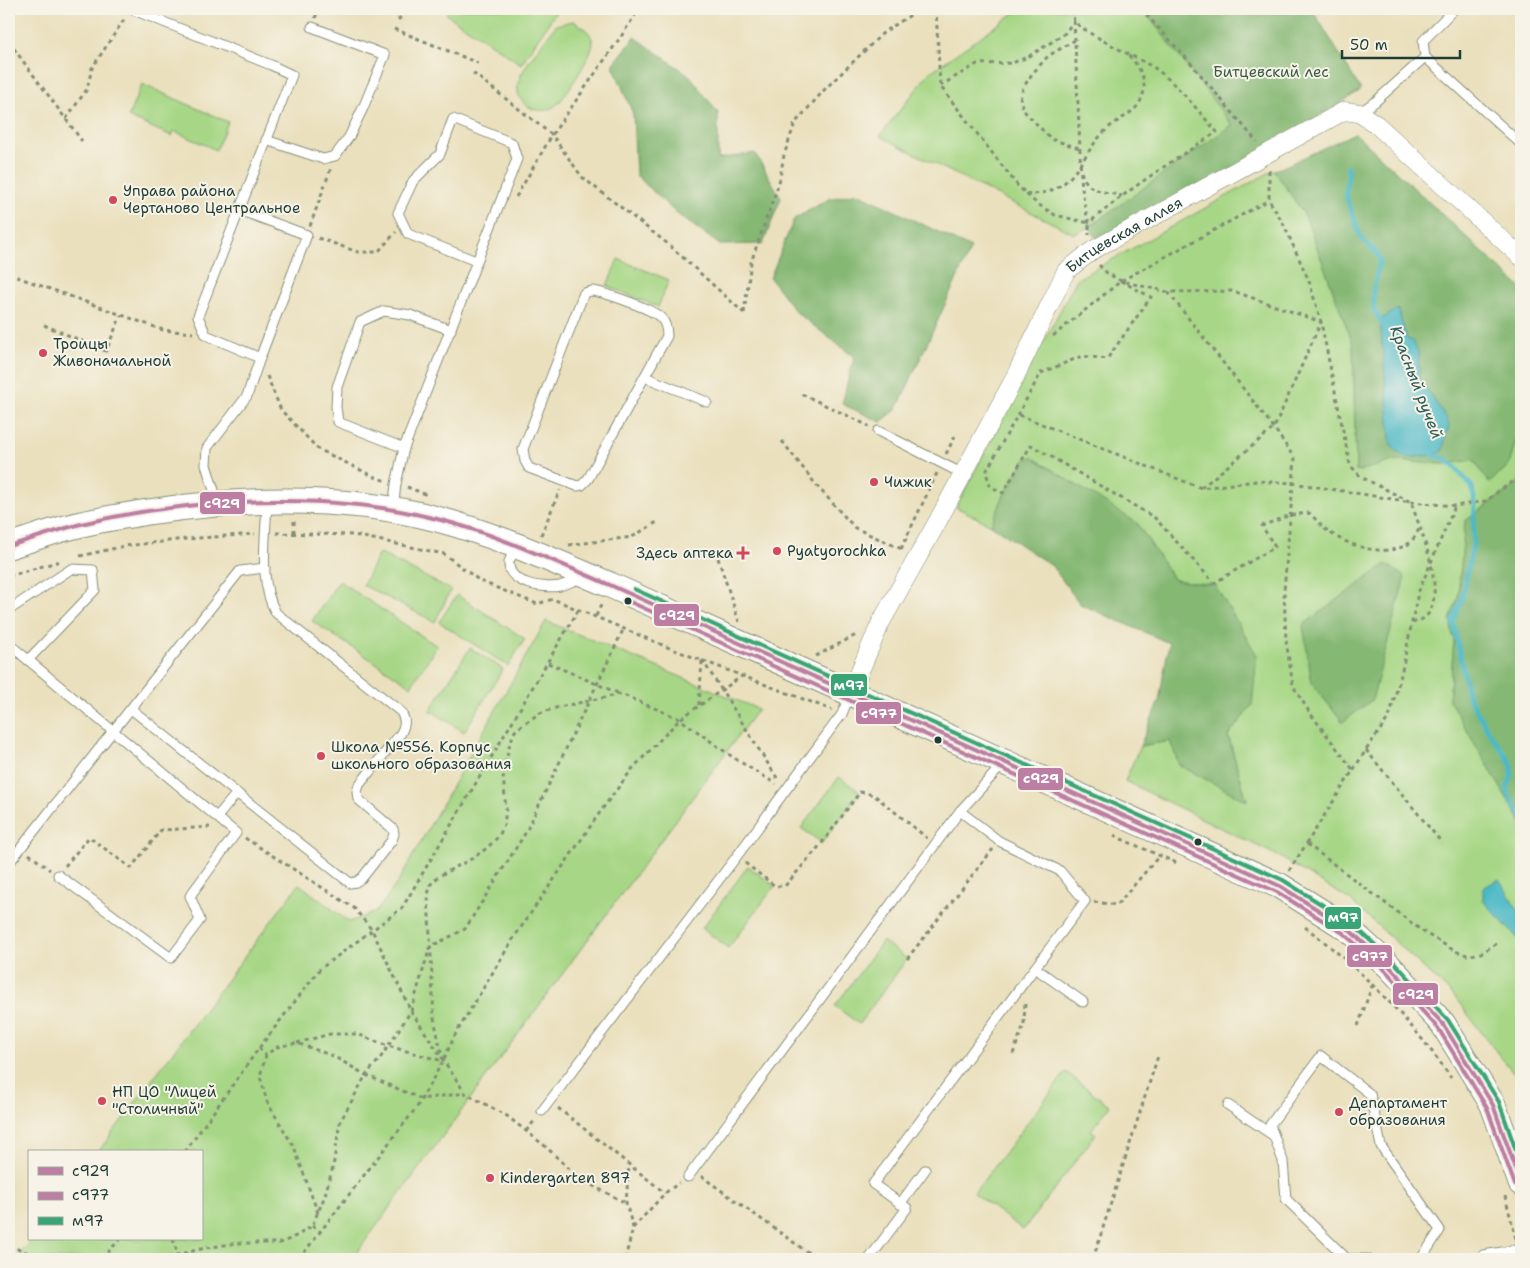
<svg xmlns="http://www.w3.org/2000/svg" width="1530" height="1268" font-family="'Shantell Sans',sans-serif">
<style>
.green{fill:#a7d786;stroke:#638a5d}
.forest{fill:#85b873;stroke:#527a54}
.water{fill:#4cb9c6;stroke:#367b7d}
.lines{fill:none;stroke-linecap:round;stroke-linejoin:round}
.stream{stroke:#4cb9c6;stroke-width:5}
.lane-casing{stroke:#848e78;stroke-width:11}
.street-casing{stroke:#848e78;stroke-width:19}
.secondary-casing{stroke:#848e78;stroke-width:27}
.path{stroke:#848e78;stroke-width:3;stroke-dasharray:4 4;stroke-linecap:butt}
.lane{stroke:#fff;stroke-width:9}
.street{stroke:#fff;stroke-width:18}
.secondary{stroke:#fff;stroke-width:25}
.bus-1-casing{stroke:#f7f3e8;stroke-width:8}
.bus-2-casing{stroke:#f7f3e8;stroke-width:8}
.bus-3-casing{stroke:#f7f3e8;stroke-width:8}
.bus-1{stroke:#bc7ea3;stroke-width:4}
.bus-2{stroke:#bc7ea3;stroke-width:4}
.bus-3{stroke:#39a576;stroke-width:4}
.poi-dot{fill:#d1495b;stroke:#f7f3e8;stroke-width:2}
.bus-dot{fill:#1f3d34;stroke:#f7f3e8;stroke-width:2}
.labels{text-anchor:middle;stroke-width:4;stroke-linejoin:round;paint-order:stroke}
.park-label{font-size:15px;fill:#3a5c44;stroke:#f7f3e8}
.poi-label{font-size:15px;fill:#1f3d34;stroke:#f7f3e8;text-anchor:start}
.street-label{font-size:15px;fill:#1f3d34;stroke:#f7f3e8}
.water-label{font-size:16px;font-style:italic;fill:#2a5c58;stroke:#f7f3e8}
.line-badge{stroke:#f7f3e8;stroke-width:2}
.badge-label{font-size:14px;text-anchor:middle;font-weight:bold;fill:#fff}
</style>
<rect width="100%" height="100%" fill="#f7f3e8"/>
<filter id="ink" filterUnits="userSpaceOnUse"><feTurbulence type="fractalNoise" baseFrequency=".02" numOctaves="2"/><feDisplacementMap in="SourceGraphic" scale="10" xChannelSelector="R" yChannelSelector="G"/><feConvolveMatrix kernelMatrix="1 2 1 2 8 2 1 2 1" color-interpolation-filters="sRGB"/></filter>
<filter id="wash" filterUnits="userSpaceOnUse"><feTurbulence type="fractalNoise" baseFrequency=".0096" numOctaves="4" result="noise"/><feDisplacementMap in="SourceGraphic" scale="20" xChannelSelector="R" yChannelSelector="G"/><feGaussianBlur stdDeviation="1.12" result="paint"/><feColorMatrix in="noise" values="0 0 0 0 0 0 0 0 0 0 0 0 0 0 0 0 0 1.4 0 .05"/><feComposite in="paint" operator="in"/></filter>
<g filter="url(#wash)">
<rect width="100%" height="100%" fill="#eae0bd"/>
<g class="green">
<path d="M450,9H558L521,64L446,14Z"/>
<path d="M1020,9H1143L1233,125L1089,227L1074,234L880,136L929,73Z"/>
<path d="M573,21C582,26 592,32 593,43C594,52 566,95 559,103C556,105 552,108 549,109C543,112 533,110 527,106C520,101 516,92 518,83C522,67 546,39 556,25Z"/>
<path d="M142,84L228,122L216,150L174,131L172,136L128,117Z"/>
<path d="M1274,170L1305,215L1353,344L1356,471L1393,461L1444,464L1474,460L1489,483L1509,465L1521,423V481L1465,521L1458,598L1450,620L1454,641L1449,699L1521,822V1081L1498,1054L1454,996L1350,900L1278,856L1125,781L1140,746L1170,741L1247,801L1228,735L1252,705L1215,585L1174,580L1137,523L1004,495L991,525L956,507L1077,279Z"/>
<path d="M618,259L669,280L658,307L607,286Z"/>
<path d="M379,553L451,590L435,622L363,585Z"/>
<path d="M339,581L437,646L411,686L312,621Z"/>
<path d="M457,595L525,639L508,666L439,622Z"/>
<path d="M546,621L758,709L352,1259H17L32,1239H201V1152H98L299,884L349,922L376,912L398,882Z"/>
<path d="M470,648L503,669L464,732L430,710Z"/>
<path d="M839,777L860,792L822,843L801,828Z"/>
<path d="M748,866L775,886L728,948L702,928Z"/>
<path d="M883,941L907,959L859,1024L835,1006Z"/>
<path d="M1066,1072L1110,1106L1091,1130L1096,1134L1023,1230L974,1193Z"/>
</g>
<g class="forest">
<path d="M1143,9H1312L1361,90L1262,152L1099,243L1089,227L1232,125Z"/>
<path d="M635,37L690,76L718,113V159L755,153L781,198L763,244L720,245L677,214L636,175L633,114L613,65Z"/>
<path d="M1355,133L1521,288V423L1509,465L1489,483L1474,460L1444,464L1393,461L1356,472L1353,344L1305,215L1274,170L1281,168Z"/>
<path d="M858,193L971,248L897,409L881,422L842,404L854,357L796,312L770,278L794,219L829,199Z"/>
<path d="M1032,457L1137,523L1174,580L1215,585L1257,655L1252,705L1228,736L1247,801L1179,765L1170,741L1140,746L1159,701L1169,643L1080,604L1052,566L991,525L1004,495L1024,461Z"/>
<path d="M1521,481V822L1449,700L1454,641L1450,620L1458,598L1465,521Z"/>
<path d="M1386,564L1405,577L1372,700L1343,722L1312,684L1303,625Z"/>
</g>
<g class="water">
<path d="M1398,309L1407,339L1413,341L1419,354V378L1446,417L1449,426L1442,451L1433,455L1405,458L1391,446L1380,320Z"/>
<path d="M1499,879L1521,915V942L1483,901V888Z"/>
</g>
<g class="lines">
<g class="stream">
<path d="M1347,167L1349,172L1346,188L1347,199L1361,238L1376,252L1380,260L1373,292L1374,310L1383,325"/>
<path d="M1430,450L1433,455L1444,458L1454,466L1472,487L1475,503L1473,545L1461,602L1453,621L1469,698L1489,732L1507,757L1512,767L1511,778L1507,788L1508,794L1521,816"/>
</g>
</g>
</g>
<g filter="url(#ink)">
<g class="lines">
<defs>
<g id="lane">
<path d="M131,9L271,65L292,75L198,316L206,335L260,358L247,396L207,448L206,465L218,503"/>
<path d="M1425,57L1521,144"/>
<path d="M1359,113L1376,101L1425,57L1423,41L1454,9"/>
<path d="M266,140L323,159L335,156L349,137L363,108L385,55L312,27"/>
<path d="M239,210L307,235L260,358"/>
<path d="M592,291C604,292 653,309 661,318C666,323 667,330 667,336L588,479L582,485L577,486L529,468L525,461L523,449L584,293Z"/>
<path d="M645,377L707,402"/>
<path d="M878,431L963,474"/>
<path d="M404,448L338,422L336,407L337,387L360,322L384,311L410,315L451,330"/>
<path d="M393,510L396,484L404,448L517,159L512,143L453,119L440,154L413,181L398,213L408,234L476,261"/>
<path d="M515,548C514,552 510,558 509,562C507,584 544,589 560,586C567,584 575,580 582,578"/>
<path d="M9,610L71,569L93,570L95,590L28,660"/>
<path d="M9,644L113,731L9,863"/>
<path d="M131,709L350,883L356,882L362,878L392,840L394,834L393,829L358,799L357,792L359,785L401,733C405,725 406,721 401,712L276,613C258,582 266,537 267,502"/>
<path d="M217,817L237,793"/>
<path d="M58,875L171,958L200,920L190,896L236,833L113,731L240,571L265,568"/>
<path d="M1035,968L1083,1002"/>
<path d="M1228,1105L1274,1136"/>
<path d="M542,1111L737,856L842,714L850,694"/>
<path d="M688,1177L960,811"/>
<path d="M900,1204L925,1170"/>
<path d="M869,1259L907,1208L873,1184L1085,901L1060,871L999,841L960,811L1004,763"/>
<path d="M1347,1259L1286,1199L1283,1161L1270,1125L1321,1056L1370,1094L1381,1146L1440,1230L1421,1259"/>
<path d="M1349,1259H1368"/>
<path d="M1480,1259L1483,1255L1521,1249"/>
</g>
<g id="street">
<path id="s1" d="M850,694L881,622L934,528L1013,381L1066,271L1093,250L1344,111L1359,113L1377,125L1521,257"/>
</g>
<path id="secondary" d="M9,546C29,540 49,532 70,527C95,520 122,516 148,512C242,498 345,495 437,519C497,535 553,561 610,585L1280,886L1347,928L1389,966L1443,1024L1493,1105L1521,1183"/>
</defs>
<use href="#lane" class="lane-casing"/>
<use href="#street" class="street-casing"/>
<use href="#secondary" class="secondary-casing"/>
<g class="path">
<path d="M936,9L940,86L1018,186L1036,203L1055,215L1089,223V235"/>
<path d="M1073,9C1073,12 1073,17 1074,20C1078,31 1141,59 1156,69C1179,86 1198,111 1217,132C1173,161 1129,188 1089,223C1079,189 1081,163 1079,128C1078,99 1076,69 1075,40L1048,56L1032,74L1023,88L1020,100L1025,112L1051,139L1079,148"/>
<path d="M1141,9L1188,60L1257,142"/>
<path d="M315,18L319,9"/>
<path d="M398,20L408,9"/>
<path d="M1074,21L1075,40"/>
<path d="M394,29L478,63"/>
<path d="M9,42L82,141"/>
<path d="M473,73L552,135L582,177L668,244L744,313"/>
<path d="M940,86L977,64L1012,63L1028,57L1064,34L1074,21"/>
<path d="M66,119L87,89L92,68L125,18"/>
<path d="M1269,170V200L1283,223L1309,281L1321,322L1350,465L1361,477L1411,502C1420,529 1446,589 1428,614C1425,619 1418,621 1412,623"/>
<path d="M1081,172C1089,194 1102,190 1122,196"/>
<path d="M1026,194C1075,196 1078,157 1106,130C1117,119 1135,114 1141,100C1149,83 1140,66 1128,55"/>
<path d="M516,197L552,135L622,35L639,9"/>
<path d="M310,226L331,168"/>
<path d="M318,238L358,252H378L396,232"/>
<path d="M1099,265L1107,273L1121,281L1168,292L1233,291L1321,322L1274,428L1201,488"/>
<path d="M9,274L163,330L193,333"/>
<path d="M1121,281L1151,297L1107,359L1082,356L1041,373L986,472L990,486L1003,493L1031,445L1155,518L1214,583L1275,547L1262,526L1290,515L1309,513C1316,519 1322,527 1329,532C1350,547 1389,559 1411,542C1414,538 1417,533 1419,529"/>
<path d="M1168,292L1274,428L1295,459L1284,591L1286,641L1293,686L1310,713L1354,771"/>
<path d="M744,313L751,262L779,183L784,155L795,123L825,89L884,32L920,9"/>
<path d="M44,325L106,351L121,315"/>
<path d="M1053,336L1121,281L1269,200"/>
<path d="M267,376L281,410L318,449L377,478L386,481"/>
<path d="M802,394L869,426"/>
<path d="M1019,415L1201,488L1256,481L1293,483L1411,502L1455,506L1486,501L1521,475"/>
<path d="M782,441L817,486L855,528L904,550"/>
<path d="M946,454L956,434"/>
<path d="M407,487L427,495"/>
<path d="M294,521V534"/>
<path d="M276,533L354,535L444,554L480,581L537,604L553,599L672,649L832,710"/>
<path d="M541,535L560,490"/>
<path d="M569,545L632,537L657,522"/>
<path d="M901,549L937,473"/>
<path d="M80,556L125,546L186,539L255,534"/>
<path d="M718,558L739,622"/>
<path d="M9,576L60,561"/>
<path d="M596,616L602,603"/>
<path d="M816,656L858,634"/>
<path d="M702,660C729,700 753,741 779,781"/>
<path d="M548,663L620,694"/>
<path d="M699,705L702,661"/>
<path d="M1366,750L1442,843"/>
<path d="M1114,835L1119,838L1179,864"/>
<path d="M245,838L354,908L372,930L411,1011L465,1093L507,1116L545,1146L580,1179L626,1203"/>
<path d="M1307,844L1425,933L1455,951L1467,955L1479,954L1498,943"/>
<path d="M29,854L50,870"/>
<path d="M745,863L775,886H785L822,843L860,792L874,795L927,838"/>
<path d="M65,866L89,837L131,868L161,830L210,827"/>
<path d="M1289,871L1366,750L1389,717L1401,675L1418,593L1455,506"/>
<path d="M1094,902L1117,905L1159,856"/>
<path d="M1305,927C1359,967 1414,1023 1451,1078"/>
<path d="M907,959L993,849"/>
<path d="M1358,1026L1372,986"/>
<path d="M297,1043L330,1034H357L388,1046L443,1061L434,1018L428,896L430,885L439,876L473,858L487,848L499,836L504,825L506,810L503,774L510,743L515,731L525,723L540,713L559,707L621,694L680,719L734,758L776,784"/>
<path d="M259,1048L266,1055"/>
<path d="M1013,1054L1024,1024L1025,1002"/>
<path d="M558,1108L665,1193"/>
<path d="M526,1131L536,1119"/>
<path d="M185,1152L259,1048L320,969L402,908L579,609"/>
<path d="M701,1176L817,1259"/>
<path d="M1505,1196L1516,1239"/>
<path d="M318,1213L294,1147L267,1102L260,1076L266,1055L277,1047L297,1043L333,1056L366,1075L379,1060L411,1011L430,947L465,929L526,832L624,628"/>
<path d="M312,1226L321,1232"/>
<path d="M633,1228L665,1193L679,1183"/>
<path d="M173,1239L179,1259"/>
<path d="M9,1246L46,1259"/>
<path d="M102,1259L120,1239"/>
<path d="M160,1259L205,1248L238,1243H281L298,1235L312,1226L324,1198L333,1167L340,1122L366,1075L421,1099L465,1093"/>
<path d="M299,1259L417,1107L443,1061L455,1035L513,939L605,805L633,768L680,719L742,676"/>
<path d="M625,1259L633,1228L626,1203L629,1164"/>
<path d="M1093,1259L1158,1056"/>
</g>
<use href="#lane" class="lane"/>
<use href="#street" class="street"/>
<use href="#secondary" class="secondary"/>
<defs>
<path id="bus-1" d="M9,546C33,539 57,530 81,524C190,498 328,491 437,519C497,534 553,561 610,585L1280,886L1347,928L1389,966L1443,1024L1493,1105L1521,1183"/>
<path id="bus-2" d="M628,601L1277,892L1343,933L1385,970L1438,1028L1487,1108L1515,1185"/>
<path id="bus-3" d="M634,589L1283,880L1351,923L1394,962L1448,1020L1499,1102L1521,1165"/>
</defs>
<use href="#bus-1" class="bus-1-casing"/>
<use href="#bus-2" class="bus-2-casing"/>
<use href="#bus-3" class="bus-3-casing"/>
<use href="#bus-1" class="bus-1"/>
<use href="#bus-2" class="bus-2"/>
<use href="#bus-3" class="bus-3"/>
</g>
</g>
<g class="poi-dot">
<circle cx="113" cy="200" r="5"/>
<circle cx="43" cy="353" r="5"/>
<circle cx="874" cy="482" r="5"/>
<circle cx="777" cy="551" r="5"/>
<path d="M740.5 545.5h5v5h5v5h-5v5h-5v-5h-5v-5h5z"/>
<circle cx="321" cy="756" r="5"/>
<circle cx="102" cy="1101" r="5"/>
<circle cx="1339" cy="1112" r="5"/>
<circle cx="490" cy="1178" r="5"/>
</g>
<g class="bus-dot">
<circle cx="628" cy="601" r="4.5"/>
<circle cx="938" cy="740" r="4.5"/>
<circle cx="1198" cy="842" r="4.5"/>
</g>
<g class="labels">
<g class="park-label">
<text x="1271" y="77">Битцевский лес</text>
</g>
<g class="poi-label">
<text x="123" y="196">Управа района<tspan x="123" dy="17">Чертаново Центральное</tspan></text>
<text x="53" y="349">Троицы<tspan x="53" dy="17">Живоначальной</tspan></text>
<text x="884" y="487">Чижик</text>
<text x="787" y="556">Pyatyorochka</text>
<text x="733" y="558" text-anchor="end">Здесь аптека</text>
<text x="331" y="752">Школа №556. Корпус<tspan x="331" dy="17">школьного образования</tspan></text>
<text x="112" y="1097">НП ЦО "Лицей<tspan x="112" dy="17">"Столичный"</tspan></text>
<text x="1349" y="1108">Департамент<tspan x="1349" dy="17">образования</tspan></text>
<text x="500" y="1183">Kindergarten 897</text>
</g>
<g class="street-label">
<text dy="5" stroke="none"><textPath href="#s1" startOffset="544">Битцевская аллея</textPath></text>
</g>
<g class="water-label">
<text transform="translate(1417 382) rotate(69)" y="6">Красный ручей</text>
</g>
</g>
<g class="line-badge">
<rect x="199" y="491" width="47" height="24" rx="5" fill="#bc7ea3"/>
<rect x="653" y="603" width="47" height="24" rx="5" fill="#bc7ea3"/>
<rect x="830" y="673" width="38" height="24" rx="5" fill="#39a576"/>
<rect x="855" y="701" width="47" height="24" rx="5" fill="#bc7ea3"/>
<rect x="1017" y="767" width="47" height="24" rx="5" fill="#bc7ea3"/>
<rect x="1324" y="906" width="38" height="24" rx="5" fill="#39a576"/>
<rect x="1346" y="944" width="47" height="24" rx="5" fill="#bc7ea3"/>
<rect x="1392" y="982" width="47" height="24" rx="5" fill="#bc7ea3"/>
</g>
<g class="badge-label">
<text x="222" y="508">с929</text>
<text x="677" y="620">с929</text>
<text x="849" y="690">м97</text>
<text x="879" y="718">с977</text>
<text x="1041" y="783">с929</text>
<text x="1343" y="922">м97</text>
<text x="1370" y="961">с977</text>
<text x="1416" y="999">с929</text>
</g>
<rect width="1530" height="1268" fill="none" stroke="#f7f3e8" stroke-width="30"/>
<rect x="28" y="1150" width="175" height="90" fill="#f7f3e8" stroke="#a1aaa0"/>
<rect x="38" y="1167" width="25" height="8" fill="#bc7ea3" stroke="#a1aaa0"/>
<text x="72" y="1176" font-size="15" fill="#1f3d34">с929</text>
<rect x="38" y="1192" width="25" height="8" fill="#bc7ea3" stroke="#a1aaa0"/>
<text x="72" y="1200" font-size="15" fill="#1f3d34">с977</text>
<rect x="38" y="1217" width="25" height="8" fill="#39a576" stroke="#a1aaa0"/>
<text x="72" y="1226" font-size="15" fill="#1f3d34">м97</text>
<path d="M1342 50v8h118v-8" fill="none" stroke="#1f3d34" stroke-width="2.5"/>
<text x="1350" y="50" font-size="15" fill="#1f3d34" stroke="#f7f3e8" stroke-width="4" paint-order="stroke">50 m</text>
</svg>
